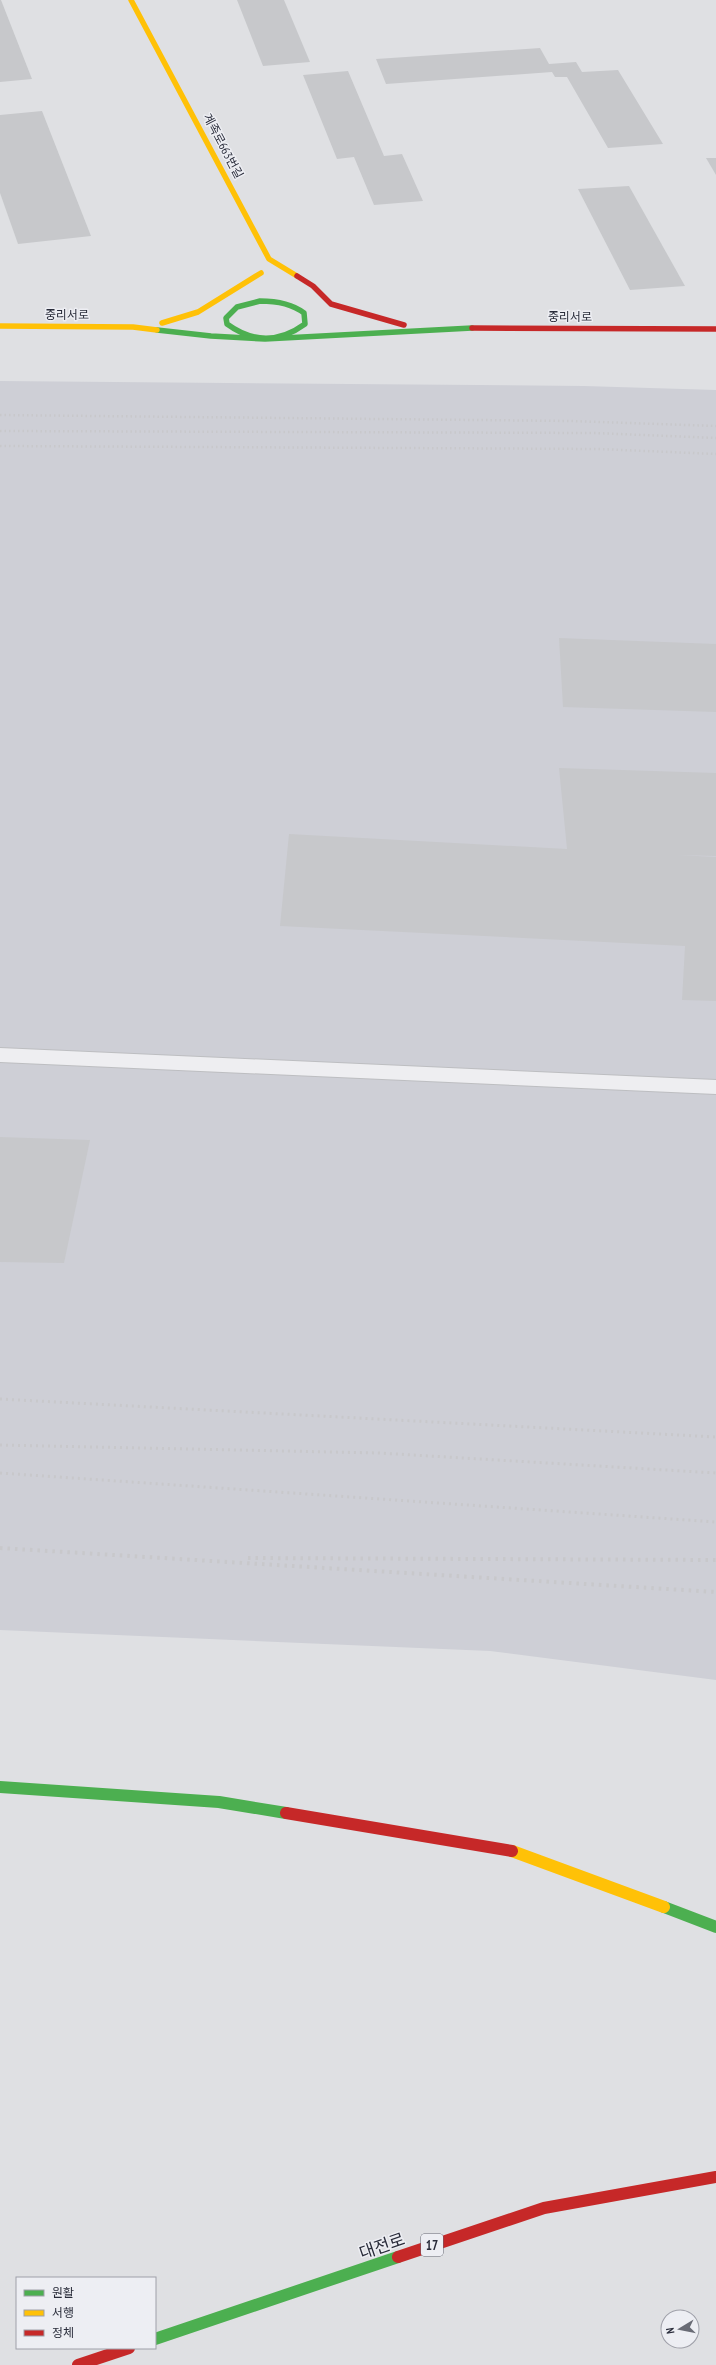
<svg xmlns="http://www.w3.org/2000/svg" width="716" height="2365" font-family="'PT Sans Narrow','Noto Sans KR',sans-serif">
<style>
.built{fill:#cecfd6}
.building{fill:#c7c8cb}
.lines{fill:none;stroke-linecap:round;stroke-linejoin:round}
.lane-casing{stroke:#bdbec1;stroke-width:2}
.lane{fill:#eeeef1;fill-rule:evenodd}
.fast-far1{stroke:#4caf50;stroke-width:5.5}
.fast{stroke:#4caf50;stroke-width:12}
.slow-far1{stroke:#ffc107;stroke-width:5.5}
.slow{stroke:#ffc107;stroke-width:12}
.jam-far1{stroke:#c62828;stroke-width:5.5}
.jam{stroke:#c62828;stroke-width:12}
.rail-far2{stroke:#c8c8cb;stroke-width:2.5;stroke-dasharray:1.5 3;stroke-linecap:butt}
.rail-far1{stroke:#c8c8cb;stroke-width:3;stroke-dasharray:2 4;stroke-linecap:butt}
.rail{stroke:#c8c8cb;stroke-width:4;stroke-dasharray:2.5 5;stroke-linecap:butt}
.labels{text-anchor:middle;stroke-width:3;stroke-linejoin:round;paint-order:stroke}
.far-street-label{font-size:12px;fill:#292c3a;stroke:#edeef3}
.shield{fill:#edeef3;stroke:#646672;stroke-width:1}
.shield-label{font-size:13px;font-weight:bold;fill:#292c3a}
.near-street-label{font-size:17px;fill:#292c3a;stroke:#edeef3}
</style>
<rect width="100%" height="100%" fill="#dfe0e3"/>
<path class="built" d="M0,381L584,386L716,390V1680L490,1651L0,1630Z"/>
<g class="building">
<path d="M0,0H1L32,79L0,82Z"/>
<path d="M237,0H284L310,62L263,66Z"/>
<path d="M540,48L549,64L576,62L582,72L618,70L663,144L608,148L567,77H555L552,72L386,84L376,59Z"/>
<path d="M348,71L384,156L402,154L423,201L374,205L354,157L337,159L303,75Z"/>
<path d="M42,111L91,236L18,244L0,193V115Z"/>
<path d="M706,158H716V175Z"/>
<path d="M629,186L685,286L630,290L578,189Z"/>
<path d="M559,638L716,644V712L563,707Z"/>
<path d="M559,768L716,773V856L677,855L716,857V1001L682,1000L685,946L280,926L289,834L567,849Z"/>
<path d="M0,1137L90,1140L64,1263L0,1262Z"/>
</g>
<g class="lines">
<defs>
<path id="lane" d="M0,1048L716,1080V1094L0,1062Z"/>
</defs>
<use href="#lane" class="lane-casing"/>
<use href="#lane" class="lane"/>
<g class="fast-far1">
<path d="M260,301C276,301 291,303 304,313L305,324C279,343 253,343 227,324L226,318L237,307Z"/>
<path d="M157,330L211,336L265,339L472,328"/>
</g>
<g class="fast">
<path d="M0,1787L219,1802L286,1813"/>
<path d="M664,1907L716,1927"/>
<path d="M155,2339L398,2257"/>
</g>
<g class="slow-far1">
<path d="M131,0L269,259L297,276"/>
<path d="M162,323L198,312L261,273"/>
<path d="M0,326L133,327L157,330"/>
</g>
<path class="slow" d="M512,1851L664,1907"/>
<g class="jam-far1">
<path d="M297,276L313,286L331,304L404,325"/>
<path d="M472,328L716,329"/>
</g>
<g class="jam">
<path d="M286,1813L512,1851"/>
<path d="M398,2257L544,2208L716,2177"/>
<path d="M78,2365L129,2348"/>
</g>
<g class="rail-far2">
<path d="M0,415L571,421L716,426"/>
<path d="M0,431L595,433L716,438"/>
<path d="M0,446L599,449L716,454"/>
</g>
<g class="rail-far1">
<path d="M0,1399L716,1437"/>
<path d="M0,1445L379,1453L716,1473"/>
<path d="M0,1473L716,1522"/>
</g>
<g class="rail">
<path d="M0,1548L716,1592"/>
<path d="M248,1558L716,1560"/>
</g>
</g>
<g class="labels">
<g class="far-street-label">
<text transform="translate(223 146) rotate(62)" y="4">계족로663번길</text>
<text x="67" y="319">중리서로</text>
<text x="570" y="321">중리서로</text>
</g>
<rect class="shield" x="421" y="2234" width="22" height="22" rx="3"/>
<g class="shield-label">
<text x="432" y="2250">17</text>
</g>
<g class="near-street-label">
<text transform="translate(382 2246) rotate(-19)" y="6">대전로</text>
</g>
</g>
<rect x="16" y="2277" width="140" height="72" fill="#edeef3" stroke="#9fa0a9"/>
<rect x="24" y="2290" width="20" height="6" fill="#4caf50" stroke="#9fa0a9"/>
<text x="52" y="2297" font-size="12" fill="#292c3a">원활</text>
<rect x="24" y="2310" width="20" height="6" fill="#ffc107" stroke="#9fa0a9"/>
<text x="52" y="2317" font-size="12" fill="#292c3a">서행</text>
<rect x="24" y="2330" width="20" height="6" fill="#c62828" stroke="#9fa0a9"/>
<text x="52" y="2337" font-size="12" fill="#292c3a">정체</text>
<g transform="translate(680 2329) rotate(260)"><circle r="19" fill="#edeef3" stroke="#9fa0a9"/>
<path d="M0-3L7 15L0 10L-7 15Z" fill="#696b75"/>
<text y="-6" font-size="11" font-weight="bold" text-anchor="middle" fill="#292c3a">N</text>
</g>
</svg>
